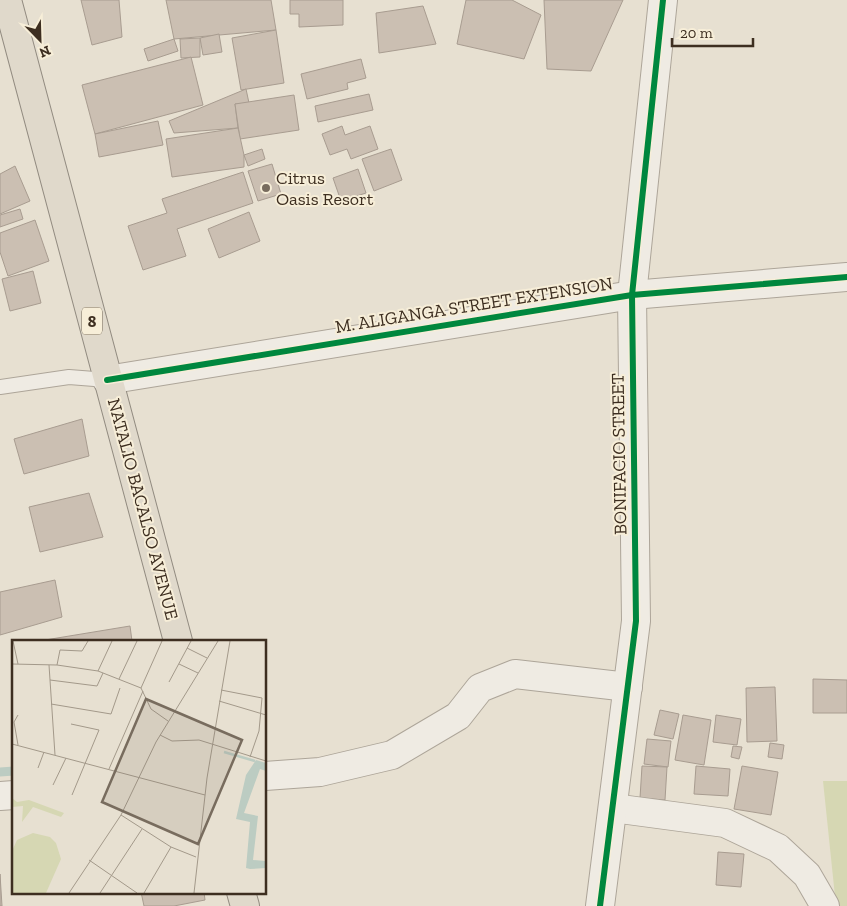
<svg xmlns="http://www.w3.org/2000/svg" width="847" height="906" font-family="'Zilla Slab',serif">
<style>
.green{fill:#d6d7b3}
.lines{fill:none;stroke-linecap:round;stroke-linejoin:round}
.stream{stroke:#bcccc2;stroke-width:9}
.building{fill:#cbbfb2;stroke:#a89c90}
.service-casing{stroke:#ada599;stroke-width:16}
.minor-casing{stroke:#ada599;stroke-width:30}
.tertiary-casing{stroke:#ada599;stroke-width:30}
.trunk-casing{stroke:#928b80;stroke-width:30}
.service{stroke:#efebe3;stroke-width:14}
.minor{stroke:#efebe3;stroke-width:28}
.tertiary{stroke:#efebe3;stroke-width:28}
.trunk{stroke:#e0d9cb;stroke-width:28}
.cycleway-casing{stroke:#f7eed8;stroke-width:9}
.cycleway{stroke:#00873e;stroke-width:6}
.poi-dot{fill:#786c5e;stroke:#f7eed8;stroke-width:2}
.labels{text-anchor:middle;stroke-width:4;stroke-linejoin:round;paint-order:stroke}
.shield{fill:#f7eed8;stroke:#756857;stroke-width:1}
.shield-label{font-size:16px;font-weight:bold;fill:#3d2e20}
.poi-label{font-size:18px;fill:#3d2e20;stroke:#f7eed8;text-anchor:start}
.street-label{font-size:18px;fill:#3d2e20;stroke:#f7eed8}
.inset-river{fill:none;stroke:#bcccc2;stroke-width:2.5}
.inset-road{fill:none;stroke:#a3998a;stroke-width:1}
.view{fill:#786c5e;fill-opacity:0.15;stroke:#786c5e;stroke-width:2.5}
.inset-edge{fill:none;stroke:#3d2e20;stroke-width:2.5}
</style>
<rect width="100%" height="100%" fill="#e7e0d1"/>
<path class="green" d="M823,781H847V906H836Z"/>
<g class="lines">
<path class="stream" d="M0,772L14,771"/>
</g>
<g class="building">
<path d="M81,0H119L122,37L92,45Z"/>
<path d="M166,0H271L276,30L174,39Z"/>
<path d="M290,0H343V25L299,27V14H290Z"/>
<path d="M466,0H512L541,15L524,59L457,44Z"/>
<path d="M544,0H623L591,71L547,69Z"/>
<path d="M423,6L436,44L379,53L376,13Z"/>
<path d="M276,30L284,83L241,90L232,38Z"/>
<path d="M219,34L222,52L203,55L200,38Z"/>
<path d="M200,38V57L181,58L180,39Z"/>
<path d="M174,39L178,51L148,61L144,49Z"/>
<path d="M191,57L203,105L95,134L82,85Z"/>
<path d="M361,59L366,78L347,83L348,89L307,99L301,74Z"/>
<path d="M246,89L249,103L235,104L238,128L174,133L169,121Z"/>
<path d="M369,94L373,110L318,122L315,106Z"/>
<path d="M294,95L299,130L240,139L235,104Z"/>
<path d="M158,121L163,145L99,157L95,134Z"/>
<path d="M342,126L345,135L370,126L378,149L351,159L347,149L330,155L322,134Z"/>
<path d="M238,128L244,155V167L172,177L166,139Z"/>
<path d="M262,149L265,159L248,166L244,155Z"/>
<path d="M391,149L402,180L374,191L362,159Z"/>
<path d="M272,164L281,194L258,201L248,171Z"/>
<path d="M15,166L30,201L0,214V174Z"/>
<path d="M358,169L366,193L341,201L333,178Z"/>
<path d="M243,172L253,203L177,229L186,256L143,270L128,226L167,213L162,199Z"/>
<path d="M20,209L23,219L0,227V215Z"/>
<path d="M249,212L260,241L219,258L208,229Z"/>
<path d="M35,220L49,261L8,276L0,252V233Z"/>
<path d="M33,271L41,303L10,311L2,279Z"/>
<path d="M82,419L89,456L24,474L14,439Z"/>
<path d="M89,493L103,537L40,552L29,507Z"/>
<path d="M55,580L62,617L0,635V592Z"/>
<path d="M130,626L132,641H39Z"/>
<path d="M813,679L847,680V713H813Z"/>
<path d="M775,687L777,741L747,742L746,688Z"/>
<path d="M660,710L679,714L673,739L654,735Z"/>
<path d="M683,715L711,720L704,765L675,760Z"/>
<path d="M716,715L741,719L737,745L713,742Z"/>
<path d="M647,739L671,741L668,767L644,764Z"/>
<path d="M770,743L784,745L782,759L768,757Z"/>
<path d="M733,746L742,747L739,759L731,757Z"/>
<path d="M642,766L667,767L665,800L640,798Z"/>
<path d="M696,766L730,769L728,796L694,794Z"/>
<path d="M742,766L778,772L771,815L734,809Z"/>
<path d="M718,852L744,854L741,887L716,885Z"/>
<path d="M0,874L2,906H0Z"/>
<path d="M141,892H204L205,900L174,906H144Z"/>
</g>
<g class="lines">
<defs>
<path id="service" d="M0,387L69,377L107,380"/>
<g id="minor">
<path d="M107,380L632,295L847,277"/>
<path d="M265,776L320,772L392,755L458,716L480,688L515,674L628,687"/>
<path d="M0,796L14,795"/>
<path d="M613,808L725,823L778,848L807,875L825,906"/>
</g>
<path id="tertiary" d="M600,906L636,621L632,295L663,0"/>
<g id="trunk">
<path d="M7,0L178,641"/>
<path d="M241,892L245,906"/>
</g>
</defs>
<use href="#service" class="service-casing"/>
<use href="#minor" class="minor-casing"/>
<use href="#tertiary" class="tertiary-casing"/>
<use href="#trunk" class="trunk-casing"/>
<use href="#service" class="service"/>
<use href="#minor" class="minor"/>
<use href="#tertiary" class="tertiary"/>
<use href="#trunk" class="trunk"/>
<defs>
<g id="cycleway">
<path d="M107,380L632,295L847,277"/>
<path d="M600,906L636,621L632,295L663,0"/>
</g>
</defs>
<use href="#cycleway" class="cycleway-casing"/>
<use href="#cycleway" class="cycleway"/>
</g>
<circle class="poi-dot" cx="266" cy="188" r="5"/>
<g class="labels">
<rect class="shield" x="82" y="307.5" width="20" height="27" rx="4"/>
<g class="shield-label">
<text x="92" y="327">8</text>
</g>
<g class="poi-label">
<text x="276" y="184">Citrus<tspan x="276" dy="21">Oasis Resort</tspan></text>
</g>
<g class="street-label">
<text transform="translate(474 305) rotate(-9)" y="6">M. ALIGANGA STREET EXTENSION</text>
<text transform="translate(619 454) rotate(-91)" y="6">BONIFACIO STREET</text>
<text transform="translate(143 509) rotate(75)" y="6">NATALIO BACALSO AVENUE</text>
</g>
</g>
<g transform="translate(12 640)">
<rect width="254" height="254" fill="#e7e0d1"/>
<path d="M0,158L5,162L17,160L52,173L49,177L21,167L10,182L11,166L0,167ZM21,193L38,197L44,203L49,219L34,253H0V211L5,200Z" fill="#d6d7b3"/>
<path d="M244,120L254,123V131L248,129L232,173L246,176L241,220L254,221V228L238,229L234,228L238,182L224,179L234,135Z" fill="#bcccc2"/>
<path class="inset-river" d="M212,112L243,121"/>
<path class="inset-road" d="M1,1L6,24M150,1L129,48L139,69L156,81M175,8L195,18M0,24L45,25L86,31L129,48M167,24L186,33M37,25L43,115M45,25L48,10L70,11L76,1M86,31L100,1M107,39L125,1M38,40L85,46L91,33M157,42L179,1M209,50L250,58L247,91L238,117M207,61L254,75M39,64L99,74L108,48M59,84L87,90L60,155M148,95L160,101L187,100L254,121M0,104L193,155M6,105L2,82L6,75M26,128L32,112M97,129L131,51M41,145L54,118M109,175L159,207L184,217M77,220L125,253M57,253L109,175L144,102L206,1M88,253L130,189M132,253L159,207M182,253L195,138L218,1"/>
<path class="view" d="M134,59L230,100L186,204L90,162Z"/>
<rect width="254" height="254" class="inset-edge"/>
</g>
<g transform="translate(40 40) rotate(157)" stroke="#f7eed8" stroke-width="4" paint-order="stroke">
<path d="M0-4L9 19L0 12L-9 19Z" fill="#3d2e20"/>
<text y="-8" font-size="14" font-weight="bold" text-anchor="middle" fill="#3d2e20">N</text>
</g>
<path d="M672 38v8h81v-8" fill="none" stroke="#3d2e20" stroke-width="2.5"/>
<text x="680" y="38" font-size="15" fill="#3d2e20" stroke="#f7eed8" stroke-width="4" paint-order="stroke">20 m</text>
</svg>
